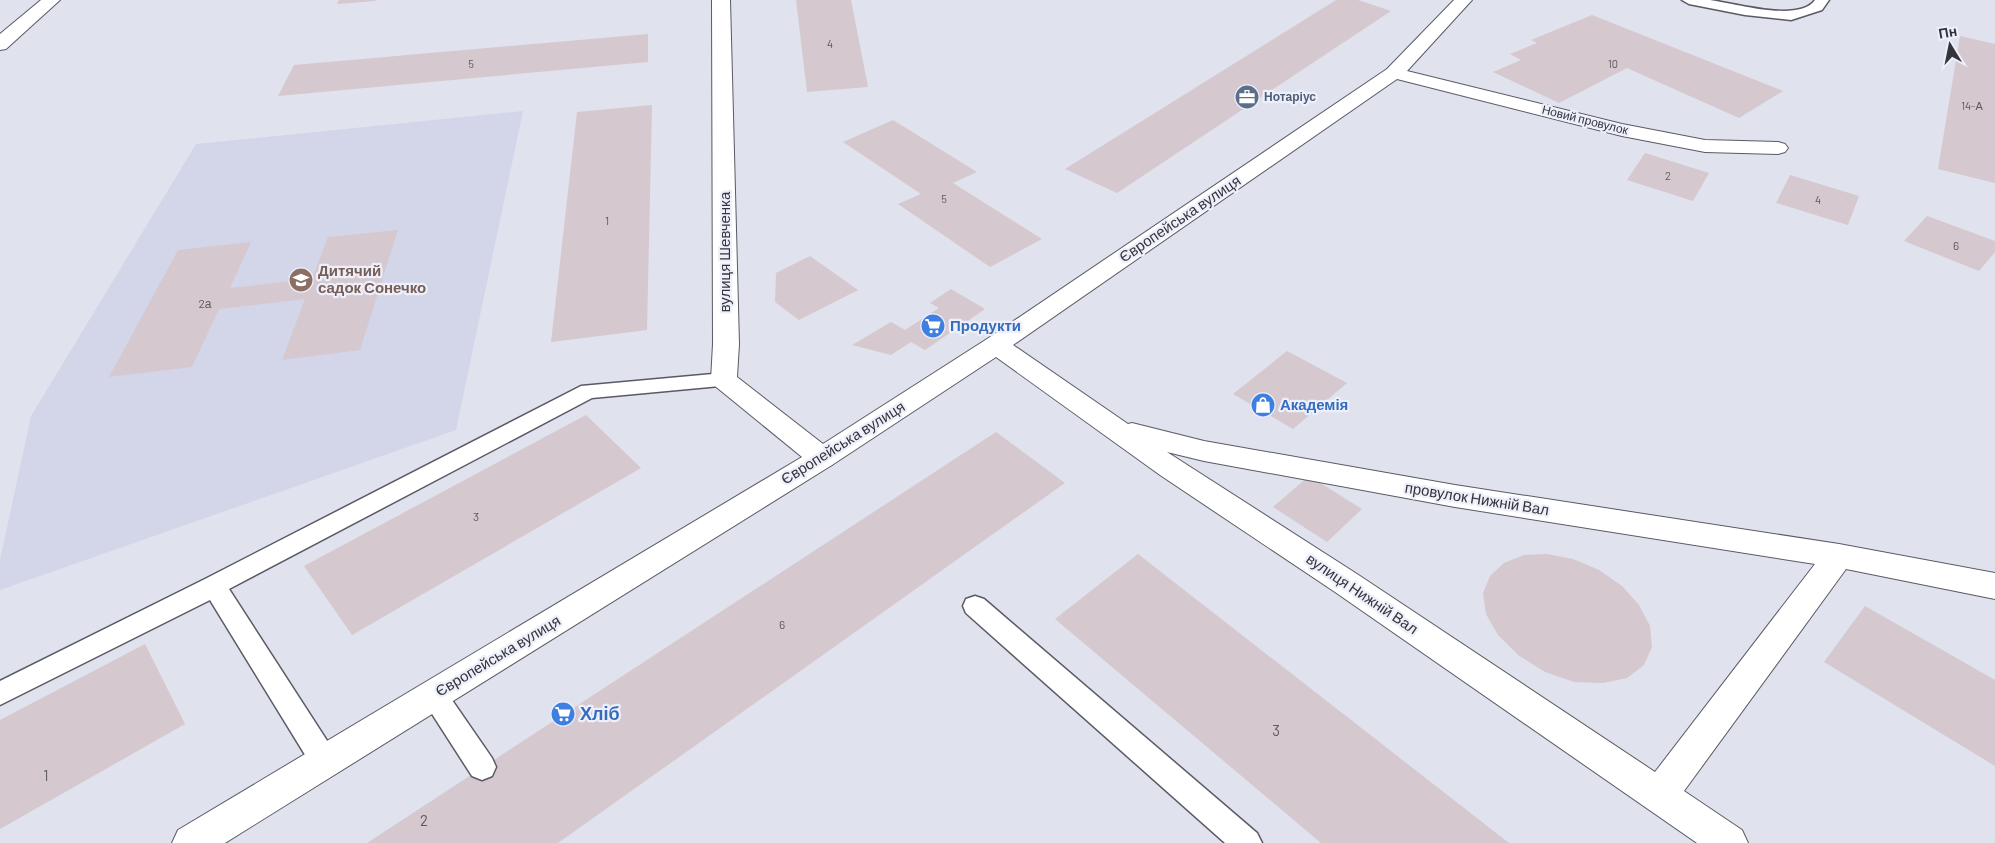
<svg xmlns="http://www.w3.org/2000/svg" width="1995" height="843" font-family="Barlow,sans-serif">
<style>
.built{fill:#d3d6e9}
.building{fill:#d5c8ce}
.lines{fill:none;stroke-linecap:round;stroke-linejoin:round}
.lane-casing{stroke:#595a64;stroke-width:3}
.street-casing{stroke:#595a64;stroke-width:2}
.secondary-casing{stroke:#595a64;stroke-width:2}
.lane{fill:#fff;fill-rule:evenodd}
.street{fill:#fff;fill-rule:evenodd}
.secondary{fill:#fff;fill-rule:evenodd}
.labels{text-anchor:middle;stroke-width:4.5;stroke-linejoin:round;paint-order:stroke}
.far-number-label{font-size:11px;fill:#5c5a5f}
.far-service-label{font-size:12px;font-weight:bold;fill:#4e5e75;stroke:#edeffb;text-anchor:start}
.far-street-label{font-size:12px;fill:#34353a;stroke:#edeffb}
.number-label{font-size:12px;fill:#5c5a5f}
.street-label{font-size:15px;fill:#34353a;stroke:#edeffb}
.education-label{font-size:15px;font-weight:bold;fill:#785e54;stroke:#edeffb;text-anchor:start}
.shop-label{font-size:15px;font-weight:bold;fill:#366cbe;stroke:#edeffb;text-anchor:start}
.near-number-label{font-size:15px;fill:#5c5a5f}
.near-shop-label{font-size:18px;font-weight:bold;fill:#366cbe;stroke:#edeffb;text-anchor:start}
</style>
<rect width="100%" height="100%" fill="#e0e2ee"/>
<path class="built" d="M523,111L456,430L0,590V560L31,416L196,144Z"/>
<g class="building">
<path d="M339,0H375L376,1L337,4Z"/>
<path d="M796,0H851L868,87L807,92Z"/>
<path d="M1336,0H1358L1391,11L1117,193L1065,169Z"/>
<path d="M1592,15L1783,91L1739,118L1627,68L1559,103L1493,72L1521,60L1510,54L1537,43L1531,40Z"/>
<path d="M648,34V62L278,96L294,65Z"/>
<path d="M1960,36L1995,44V183L1938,169Z"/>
<path d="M652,105L647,330L551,342L577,112Z"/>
<path d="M893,120L977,172L953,183L1042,239L990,267L898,204L921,194L843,142Z"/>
<path d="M1645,153L1709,173L1693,201L1627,180Z"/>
<path d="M1790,175L1859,196L1848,225L1776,203Z"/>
<path d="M1927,216L1995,241V252L1979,271L1904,241Z"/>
<path d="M398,230L360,350L282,360L305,299L219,309L192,367L109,377L178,250L251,242L230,288L312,279L328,237Z"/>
<path d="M810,256L858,290L799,320L775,302L776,273Z"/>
<path d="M951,289L985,309L925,350L911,342L891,355L852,345L891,322L905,330L939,308L930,303Z"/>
<path d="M1287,351L1347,383L1293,429L1233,394Z"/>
<path d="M586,415L641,468L352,635L304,566Z"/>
<path d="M996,432L1065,483L558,843H367Z"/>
<path d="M1309,476L1362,509L1327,542L1273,507Z"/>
<path d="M1138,554L1509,843H1321L1055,619Z"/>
<path d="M1547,554L1573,559L1599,570L1622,586L1639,605L1650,626L1652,647L1644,665L1627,678L1603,683L1574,682L1545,672L1518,655L1498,635L1486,614L1483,593L1490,576L1504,563L1524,555Z"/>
<path d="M1865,606L1995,680V766L1824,662Z"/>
<path d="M145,644L185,724L0,829V720Z"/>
</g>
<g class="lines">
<defs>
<g id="lane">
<path d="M1682,0C1691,0 1701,0 1710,0C1734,3 1799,23 1815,0H1829L1822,10L1791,20L1745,15L1689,4Z"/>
<path d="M724,373L731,375L734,380L731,385L592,398L229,589L335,753L339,762L335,771L325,775L315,771L210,600L0,705V681L205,579L581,386Z"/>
<path d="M975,596L984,599L1257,833L1262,843H1225L966,613L963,606L966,599Z"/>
<path d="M434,684L443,687L492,758L496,767L492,776L482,780L472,776L425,703L421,695L425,687Z"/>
</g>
<g id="street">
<path d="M41,0H60L6,49L0,50V34Z"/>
<path d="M1454,0H1472L1407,71L1622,124L1705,140L1778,142L1785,144L1788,148L1785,152L1778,154L1705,152L1622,136L1397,79L1013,345L1128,424L1132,423L1204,441L1455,485L1839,544L1995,573V599L1846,569L1684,791L1742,830L1748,843H1697L1335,592L1160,475L996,357L832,465L822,468L812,465L808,458L812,451L987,339L1387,69ZM1167,452L1204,461L1455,507L1815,564L1655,772L1357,574Z"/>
</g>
<path id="secondary" d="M712,0H730L739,344L737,377L832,451L836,458L832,465L225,843H172L178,830L802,457L715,386L711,380L713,344Z"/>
</defs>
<use href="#lane" class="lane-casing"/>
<use href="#street" class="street-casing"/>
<use href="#secondary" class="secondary-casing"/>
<use href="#lane" class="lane"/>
<use href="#street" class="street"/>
<use href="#secondary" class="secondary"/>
</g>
<defs>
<symbol id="office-disc" viewBox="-11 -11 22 22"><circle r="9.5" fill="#5c6f8a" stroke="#edeffb"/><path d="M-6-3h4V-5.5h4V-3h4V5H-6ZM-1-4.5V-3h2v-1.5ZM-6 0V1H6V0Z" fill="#fff"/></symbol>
<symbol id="school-disc" viewBox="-11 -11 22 22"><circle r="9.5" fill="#8d6e63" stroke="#edeffb"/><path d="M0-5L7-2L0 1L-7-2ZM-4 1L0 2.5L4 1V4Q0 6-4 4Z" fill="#fff"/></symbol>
<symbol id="supermarket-disc" viewBox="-11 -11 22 22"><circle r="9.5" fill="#3f7fe0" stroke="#edeffb"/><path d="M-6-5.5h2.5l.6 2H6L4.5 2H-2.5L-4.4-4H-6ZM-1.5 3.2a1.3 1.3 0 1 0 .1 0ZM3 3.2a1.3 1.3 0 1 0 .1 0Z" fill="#fff"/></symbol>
<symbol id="shop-disc" viewBox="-11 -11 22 22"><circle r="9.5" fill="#3f7fe0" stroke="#edeffb"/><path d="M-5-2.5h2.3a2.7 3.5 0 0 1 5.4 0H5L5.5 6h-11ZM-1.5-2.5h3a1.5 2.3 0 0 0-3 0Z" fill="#fff"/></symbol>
</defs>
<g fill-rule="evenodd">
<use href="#office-disc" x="1233" y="83" width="28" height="28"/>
<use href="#school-disc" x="287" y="266" width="28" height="28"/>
<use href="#supermarket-disc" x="919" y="312" width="28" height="28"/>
<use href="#shop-disc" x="1249" y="391" width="28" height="28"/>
<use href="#supermarket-disc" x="549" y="700" width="28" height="28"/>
</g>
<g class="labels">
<g class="far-number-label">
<text x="830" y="48">4</text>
<text x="471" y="68">5</text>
<text x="1613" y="68">10</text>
<text x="1972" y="110">14-А</text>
<text x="1668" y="180">2</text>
<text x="944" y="203">5</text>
<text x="1818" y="204">4</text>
</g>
<g class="far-service-label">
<text x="1264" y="101">Нотаріус</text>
</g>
<g class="far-street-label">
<text transform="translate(1585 120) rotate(14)" y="4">Новий провулок</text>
</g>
<g class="number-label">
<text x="607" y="225">1</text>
<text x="1956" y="250">6</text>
<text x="205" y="308">2а</text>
<text x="476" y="521">3</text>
<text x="782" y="629">6</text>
</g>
<g class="street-label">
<text transform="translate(1180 219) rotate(-34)" y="5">Європейська вулиця</text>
<text transform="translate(725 252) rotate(-90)" y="5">вулиця Шевченка</text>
<text transform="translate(843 443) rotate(-32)" y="5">Європейська вулиця</text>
<text transform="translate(1477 499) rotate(9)" y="5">провулок Нижній Вал</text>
<text transform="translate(1362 594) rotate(34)" y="5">вулиця Нижній Вал</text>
<text transform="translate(498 656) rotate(-31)" y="5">Європейська вулиця</text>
</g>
<g class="education-label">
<text x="318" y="276">Дитячий<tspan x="318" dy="17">садок Сонечко</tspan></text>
</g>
<g class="shop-label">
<text x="950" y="331">Продукти</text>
<text x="1280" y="410">Академія</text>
</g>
<g class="near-number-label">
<text x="1276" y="736">3</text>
<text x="46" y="781">1</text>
<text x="424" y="826">2</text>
</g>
<g class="near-shop-label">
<text x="580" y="720">Хліб</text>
</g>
</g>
<g transform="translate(1950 45) rotate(350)" stroke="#edeffb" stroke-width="4" paint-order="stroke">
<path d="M0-4L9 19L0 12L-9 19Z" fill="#34353a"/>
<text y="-8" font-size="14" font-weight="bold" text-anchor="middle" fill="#34353a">Пн</text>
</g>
</svg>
